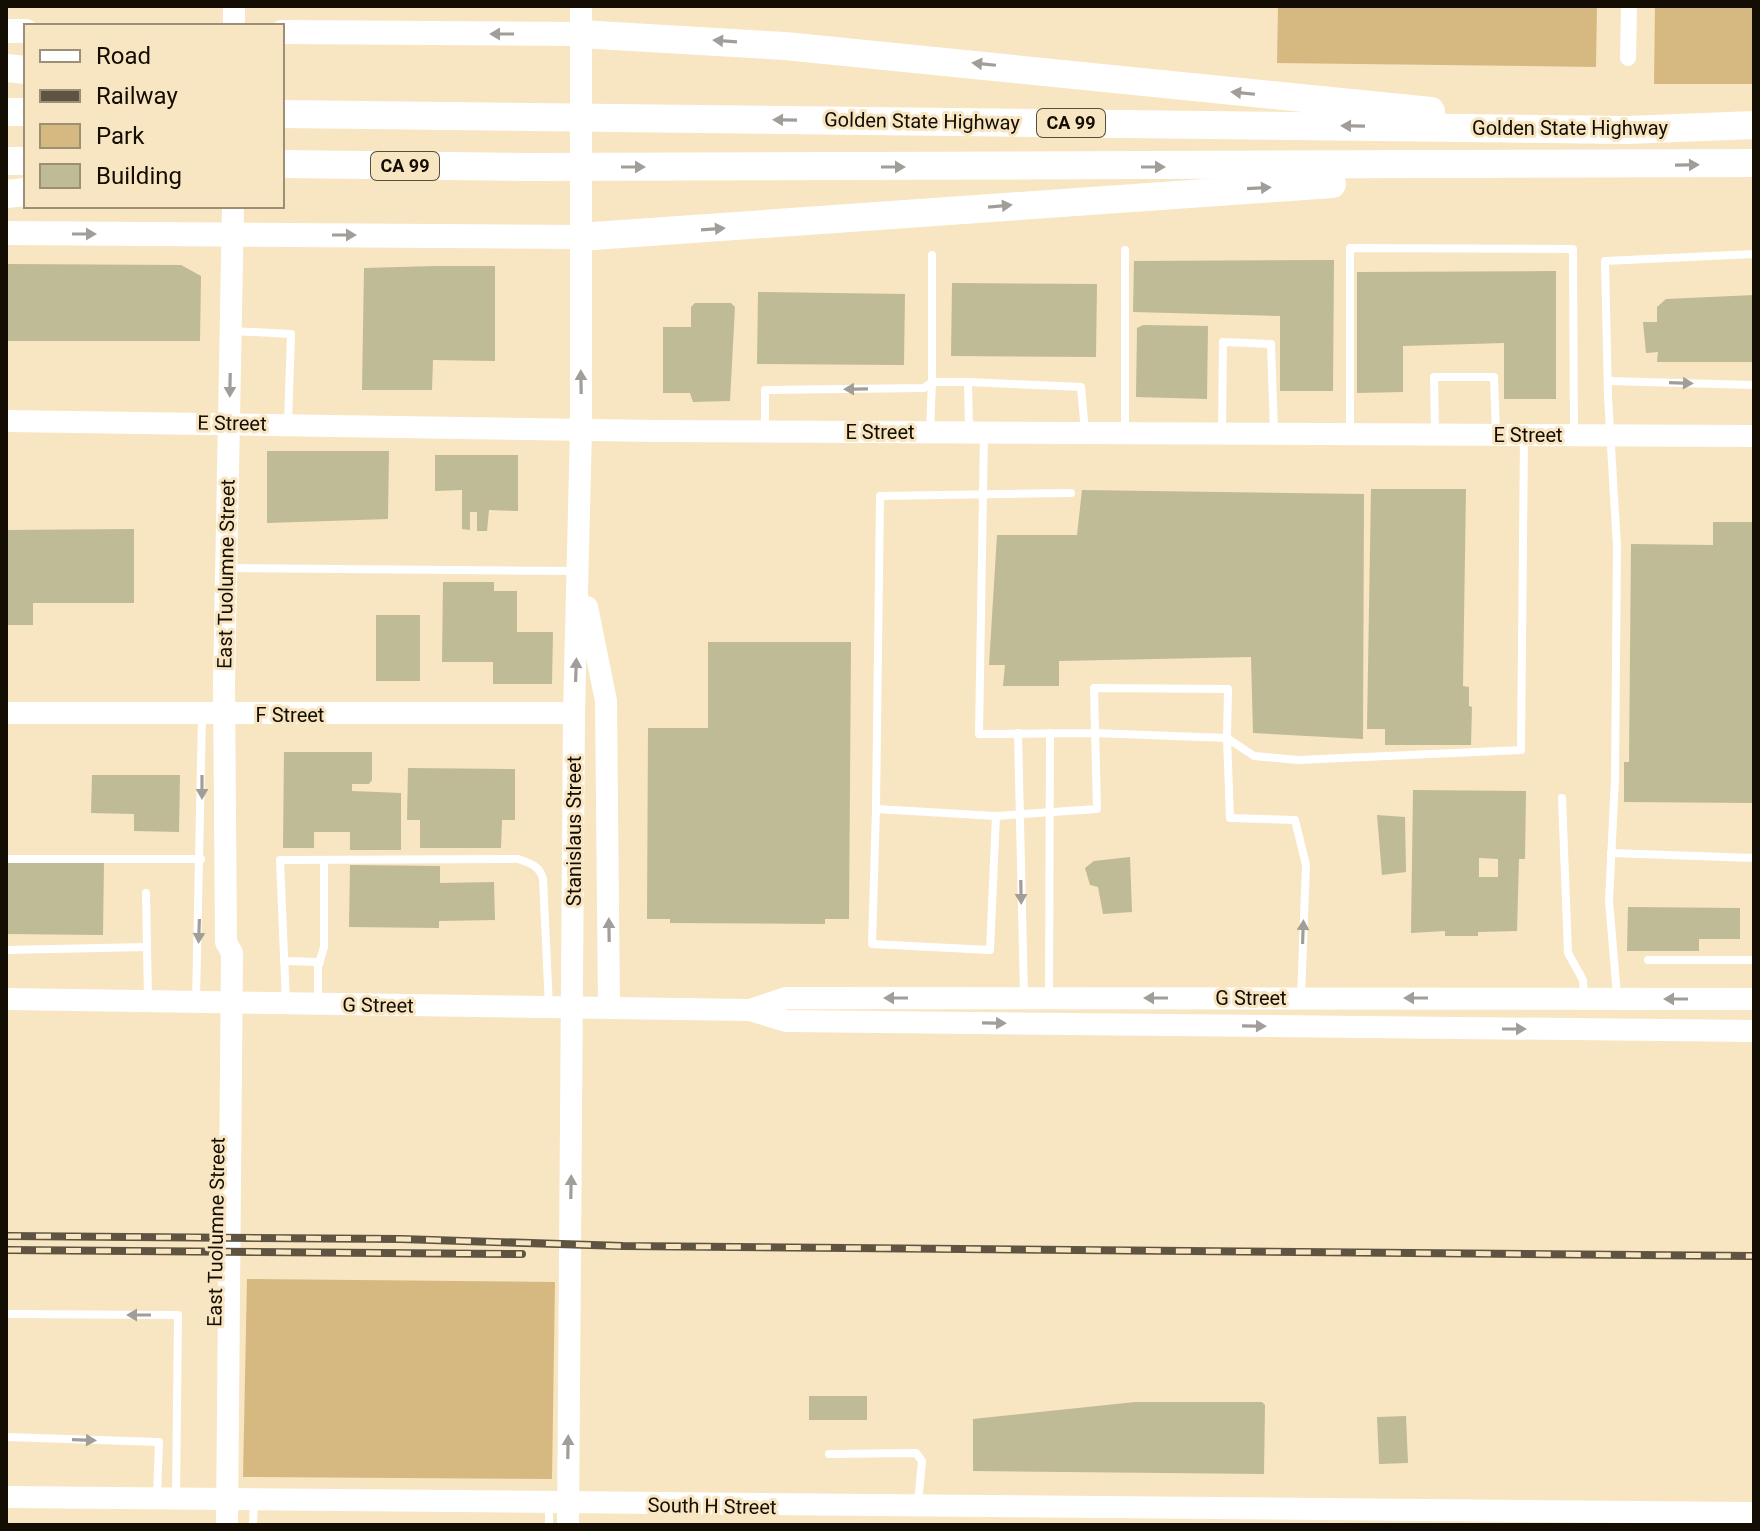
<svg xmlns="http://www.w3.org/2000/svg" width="1760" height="1531" font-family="Roboto,sans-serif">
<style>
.green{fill:#d6b981}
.building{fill:#bebb96;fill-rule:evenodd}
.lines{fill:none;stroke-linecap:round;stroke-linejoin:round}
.lane{stroke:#fff;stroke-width:8}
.street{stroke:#fff;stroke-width:16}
.secondary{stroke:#fff;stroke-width:22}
.primary{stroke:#fff;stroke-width:24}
.highway{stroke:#fff;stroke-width:28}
.rail-casing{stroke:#5e5441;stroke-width:8}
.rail{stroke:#f8e5c2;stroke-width:5;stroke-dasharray:15;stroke-linecap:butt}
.oneway{fill:#a19e9a}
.labels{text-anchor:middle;stroke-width:6;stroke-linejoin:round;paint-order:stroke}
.shield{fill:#f8e5c2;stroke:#584e3c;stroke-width:2}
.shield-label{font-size:18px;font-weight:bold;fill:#130d03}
.street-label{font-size:20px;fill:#130d03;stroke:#f8e5c2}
</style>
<rect width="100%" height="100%" fill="#f8e5c2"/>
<g class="green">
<path d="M1278,6H1597L1596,67L1277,63Z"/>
<path d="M1655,6H1754V84H1654Z"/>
<path d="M247,1279L555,1282L552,1479L243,1477Z"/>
</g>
<g class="building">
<path d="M1334,260L1333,391H1280V316L1133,312L1134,261Z"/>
<path d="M6,264L181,265L201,276L200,341H6Z"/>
<path d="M435,266H495V361L433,360L432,390H362L364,268Z"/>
<path d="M1556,271V399H1504V343L1403,346V392L1357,393V272Z"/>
<path d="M952,283L1097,284L1096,357L951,356Z"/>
<path d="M758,292L905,294L904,365L757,364Z"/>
<path d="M1754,295V362H1657L1658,352L1646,353L1643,322H1657V307L1666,299Z"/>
<path d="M695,303H731L735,307L730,401L693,402L690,393H663V327H691V307Z"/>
<path d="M1143,325L1208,326L1207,399L1136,397L1137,328Z"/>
<path d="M267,451H389L388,519L267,523Z"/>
<path d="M435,455H518V511L489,510L487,531H477V512H470V530L462,529V490L435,491Z"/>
<path d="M1371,489H1466L1463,686L1469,687V706L1472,707L1471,745H1385V729H1367Z"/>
<path d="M1082,490L1364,494L1363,739L1253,733L1251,657L1059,661V686H1003L1005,665H989L997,535H1077Z"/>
<path d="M1713,522H1754V803L1624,802V762H1629L1631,544L1713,545Z"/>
<path d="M134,529V603H33V625H6V530Z"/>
<path d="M443,582H494V591H517V632H553L552,684H493V662H442Z"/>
<rect x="376" y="615" width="44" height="66"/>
<path d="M708,642H851L849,919H825V924L670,923V919H647L648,728H708Z"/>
<path d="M284,752H372V780L369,784H352V791L401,793V850H350V832H314V848H283Z"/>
<path d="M408,768L515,769V820H502L501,848H420V820H407Z"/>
<path d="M92,775H180L179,832L134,831V814L91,813Z"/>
<path d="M1413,790L1526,791L1525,859H1519L1517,931L1478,932V936H1445V931L1411,933ZM1479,858L1498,859V877H1479Z"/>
<path d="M1377,815L1405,817L1406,872L1382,875Z"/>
<path d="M1130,857L1132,912L1103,914L1098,887L1090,885L1085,868L1094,861Z"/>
<path d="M6,861L104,862L103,935L6,934Z"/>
<path d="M350,865L440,866V883L494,882L495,920L439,921V928L349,927Z"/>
<path d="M1628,907L1740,908V939H1699V951H1627Z"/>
<rect x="809" y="1396" width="58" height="24"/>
<path d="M1135,1402H1262L1265,1405L1264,1474L973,1471V1419Z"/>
<path d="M1406,1416L1408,1463L1379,1464L1377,1417Z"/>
</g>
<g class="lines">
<g class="lane">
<path d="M1125,250V429"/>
<path d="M932,255V382H968L969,431"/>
<path d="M232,331L291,334L288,424"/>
<path d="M1608,381L1754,385"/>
<path d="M968,382L1081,387L1085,432"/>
<path d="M765,428V390L924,388L932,382"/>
<path d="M930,430L932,382"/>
<path d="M1222,431L1223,342L1271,344L1274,433"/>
<path d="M984,433L979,734L1094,733L1227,738L1228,689L1094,688L1097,809L996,816L876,809L872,944L990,950L996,816"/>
<path d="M1350,434V248L1573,249L1574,434"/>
<path d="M1435,434L1434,377H1494L1496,435"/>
<path d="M227,568L577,571"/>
<path d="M1018,733L1024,996"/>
<path d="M1227,738L1254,756L1298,760L1521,750L1524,436"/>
<path d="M1227,738L1230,818L1295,820L1306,865L1301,997"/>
<path d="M1562,798L1568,953L1583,980L1584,997"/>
<path d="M876,809L880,496L1071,493"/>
<path d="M1611,853L1754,858"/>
<path d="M6,859H201"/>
<path d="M146,893L148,1001"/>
<path d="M6,950L147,947"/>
<path d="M1648,960H1754"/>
<path d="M284,961L320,962"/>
<path d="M1617,995L1609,901L1615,779L1617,546L1608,397L1605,261L1754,254"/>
<path d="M1049,997L1050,733"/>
<path d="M196,1002L202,715"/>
<path d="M286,1002L280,860L518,859C530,863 540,866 543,879L549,1007"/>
<path d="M318,1003V967L324,947V860"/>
<path d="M6,1314L178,1315L176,1498"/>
<path d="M6,1437L159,1442L157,1496"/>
<path d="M829,1454L916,1453L922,1461L918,1503"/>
<path d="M253,1525L254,1501"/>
<path d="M549,1525V1504"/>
</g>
<path class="street" d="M1628,58L1629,6"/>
<g class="secondary">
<path d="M234,6V26"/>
<path d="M6,421L657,431L1754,436"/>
<path d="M587,607L606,701L609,1008"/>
<path d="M6,713H574"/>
<path d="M6,999L750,1010L786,1021L1754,1031"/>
<path d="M750,1010L786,998L1754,999"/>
<path d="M6,1497L1754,1513"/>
<path d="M227,1525L232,953L226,942L224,685L233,206"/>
<path d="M568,1525L574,713L581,429V6"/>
</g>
<g class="primary">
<path d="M6,31H26"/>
<path d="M282,32L580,34"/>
<path d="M6,233L579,237"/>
</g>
<g class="highway">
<path d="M580,34L785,46L1431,111"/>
<path d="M6,68L26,70"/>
<path d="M6,112H26"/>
<path d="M282,114L1627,130L1754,125"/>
<path d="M6,161H26"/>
<path d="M282,164L527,167L1754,163"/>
<path d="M6,194L26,192"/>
<path d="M579,237L1332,184"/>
</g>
<defs>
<g id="rail">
<path d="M6,1236L401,1239L623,1246L1754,1256"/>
<path d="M6,1250L522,1254"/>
</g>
</defs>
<use href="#rail" class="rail-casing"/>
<use href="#rail" class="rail"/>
</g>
<defs><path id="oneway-solid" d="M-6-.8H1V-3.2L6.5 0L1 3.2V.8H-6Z" transform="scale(2)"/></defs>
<g class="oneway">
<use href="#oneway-solid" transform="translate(502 34) rotate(-180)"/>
<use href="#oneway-solid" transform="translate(725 41) rotate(-176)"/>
<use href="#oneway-solid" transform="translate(984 64) rotate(-174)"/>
<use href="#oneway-solid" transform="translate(1243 93) rotate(-174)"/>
<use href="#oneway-solid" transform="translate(785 120) rotate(-179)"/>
<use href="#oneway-solid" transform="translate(1353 126) rotate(-179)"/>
<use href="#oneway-solid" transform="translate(1687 165) rotate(-1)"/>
<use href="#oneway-solid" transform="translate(633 167)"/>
<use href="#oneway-solid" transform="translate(893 167)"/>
<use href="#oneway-solid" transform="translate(1153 167)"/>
<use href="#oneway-solid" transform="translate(1259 188) rotate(-3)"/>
<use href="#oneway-solid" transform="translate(1000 206) rotate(-5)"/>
<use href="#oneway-solid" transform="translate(713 229) rotate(-4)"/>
<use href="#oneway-solid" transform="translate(84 234)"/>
<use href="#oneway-solid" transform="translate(344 235)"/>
<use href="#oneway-solid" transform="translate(581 382) rotate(-91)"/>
<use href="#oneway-solid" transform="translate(1681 383) rotate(2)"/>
<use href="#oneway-solid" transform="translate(230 385) rotate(91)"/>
<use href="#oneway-solid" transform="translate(856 389) rotate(179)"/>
<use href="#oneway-solid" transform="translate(576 670) rotate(-88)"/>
<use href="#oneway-solid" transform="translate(202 787) rotate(90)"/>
<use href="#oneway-solid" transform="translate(1021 892) rotate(89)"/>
<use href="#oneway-solid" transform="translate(609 930) rotate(-91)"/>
<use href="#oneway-solid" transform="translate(199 931) rotate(92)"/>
<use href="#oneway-solid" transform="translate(1303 932) rotate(-88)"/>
<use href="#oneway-solid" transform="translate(896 998) rotate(-180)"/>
<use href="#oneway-solid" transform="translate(1156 998) rotate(-180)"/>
<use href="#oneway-solid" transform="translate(1416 998) rotate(-180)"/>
<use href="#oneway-solid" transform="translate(1676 999) rotate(-180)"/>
<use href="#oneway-solid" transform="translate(994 1023) rotate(1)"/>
<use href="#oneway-solid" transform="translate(1254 1026) rotate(1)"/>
<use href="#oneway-solid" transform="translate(1514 1029)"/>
<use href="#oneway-solid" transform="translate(571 1187) rotate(-89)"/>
<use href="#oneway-solid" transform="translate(139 1315) rotate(-180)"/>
<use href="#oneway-solid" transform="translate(84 1440) rotate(2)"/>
<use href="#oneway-solid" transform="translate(568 1447) rotate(-89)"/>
</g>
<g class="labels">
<g class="shield">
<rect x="1037" y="109" width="68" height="28" rx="6"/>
<rect x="371" y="152" width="68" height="28" rx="6"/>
</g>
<g class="shield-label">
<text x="1071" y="129">CA 99</text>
<text x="405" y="172">CA 99</text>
</g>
<g class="street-label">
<text transform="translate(922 121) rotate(1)" y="7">Golden State Highway</text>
<text x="1570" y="135">Golden State Highway</text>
<text transform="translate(232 423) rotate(1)" y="7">E Street</text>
<text x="880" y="439">E Street</text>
<text x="1528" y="442">E Street</text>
<text transform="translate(226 574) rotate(-89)" y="7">East Tuolumne Street</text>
<text x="290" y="722">F Street</text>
<text transform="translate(574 831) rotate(-90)" y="7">Stanislaus Street</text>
<text x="1251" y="1005">G Street</text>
<text transform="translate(378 1005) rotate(1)" y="7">G Street</text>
<text transform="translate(216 1232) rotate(-89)" y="7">East Tuolumne Street</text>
<text transform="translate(712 1506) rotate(1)" y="7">South H Street</text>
</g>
</g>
<rect width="1760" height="1531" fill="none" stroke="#130d03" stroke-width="16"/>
<rect x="24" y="24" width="260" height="184" fill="#f8e5c2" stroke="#9c8f76" stroke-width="2"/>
<rect x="40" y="50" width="40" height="12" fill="#ffffff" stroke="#9c8f76" stroke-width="2"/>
<text x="96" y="64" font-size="24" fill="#130d03">Road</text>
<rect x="40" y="90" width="40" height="12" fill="#5e5441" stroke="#9c8f76" stroke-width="2"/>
<text x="96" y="104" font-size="24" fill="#130d03">Railway</text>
<rect x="40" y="124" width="40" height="24" fill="#d6b981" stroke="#9c8f76" stroke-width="2"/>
<text x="96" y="144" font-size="24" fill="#130d03">Park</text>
<rect x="40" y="164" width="40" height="24" fill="#bebb96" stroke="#9c8f76" stroke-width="2"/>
<text x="96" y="184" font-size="24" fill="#130d03">Building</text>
</svg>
